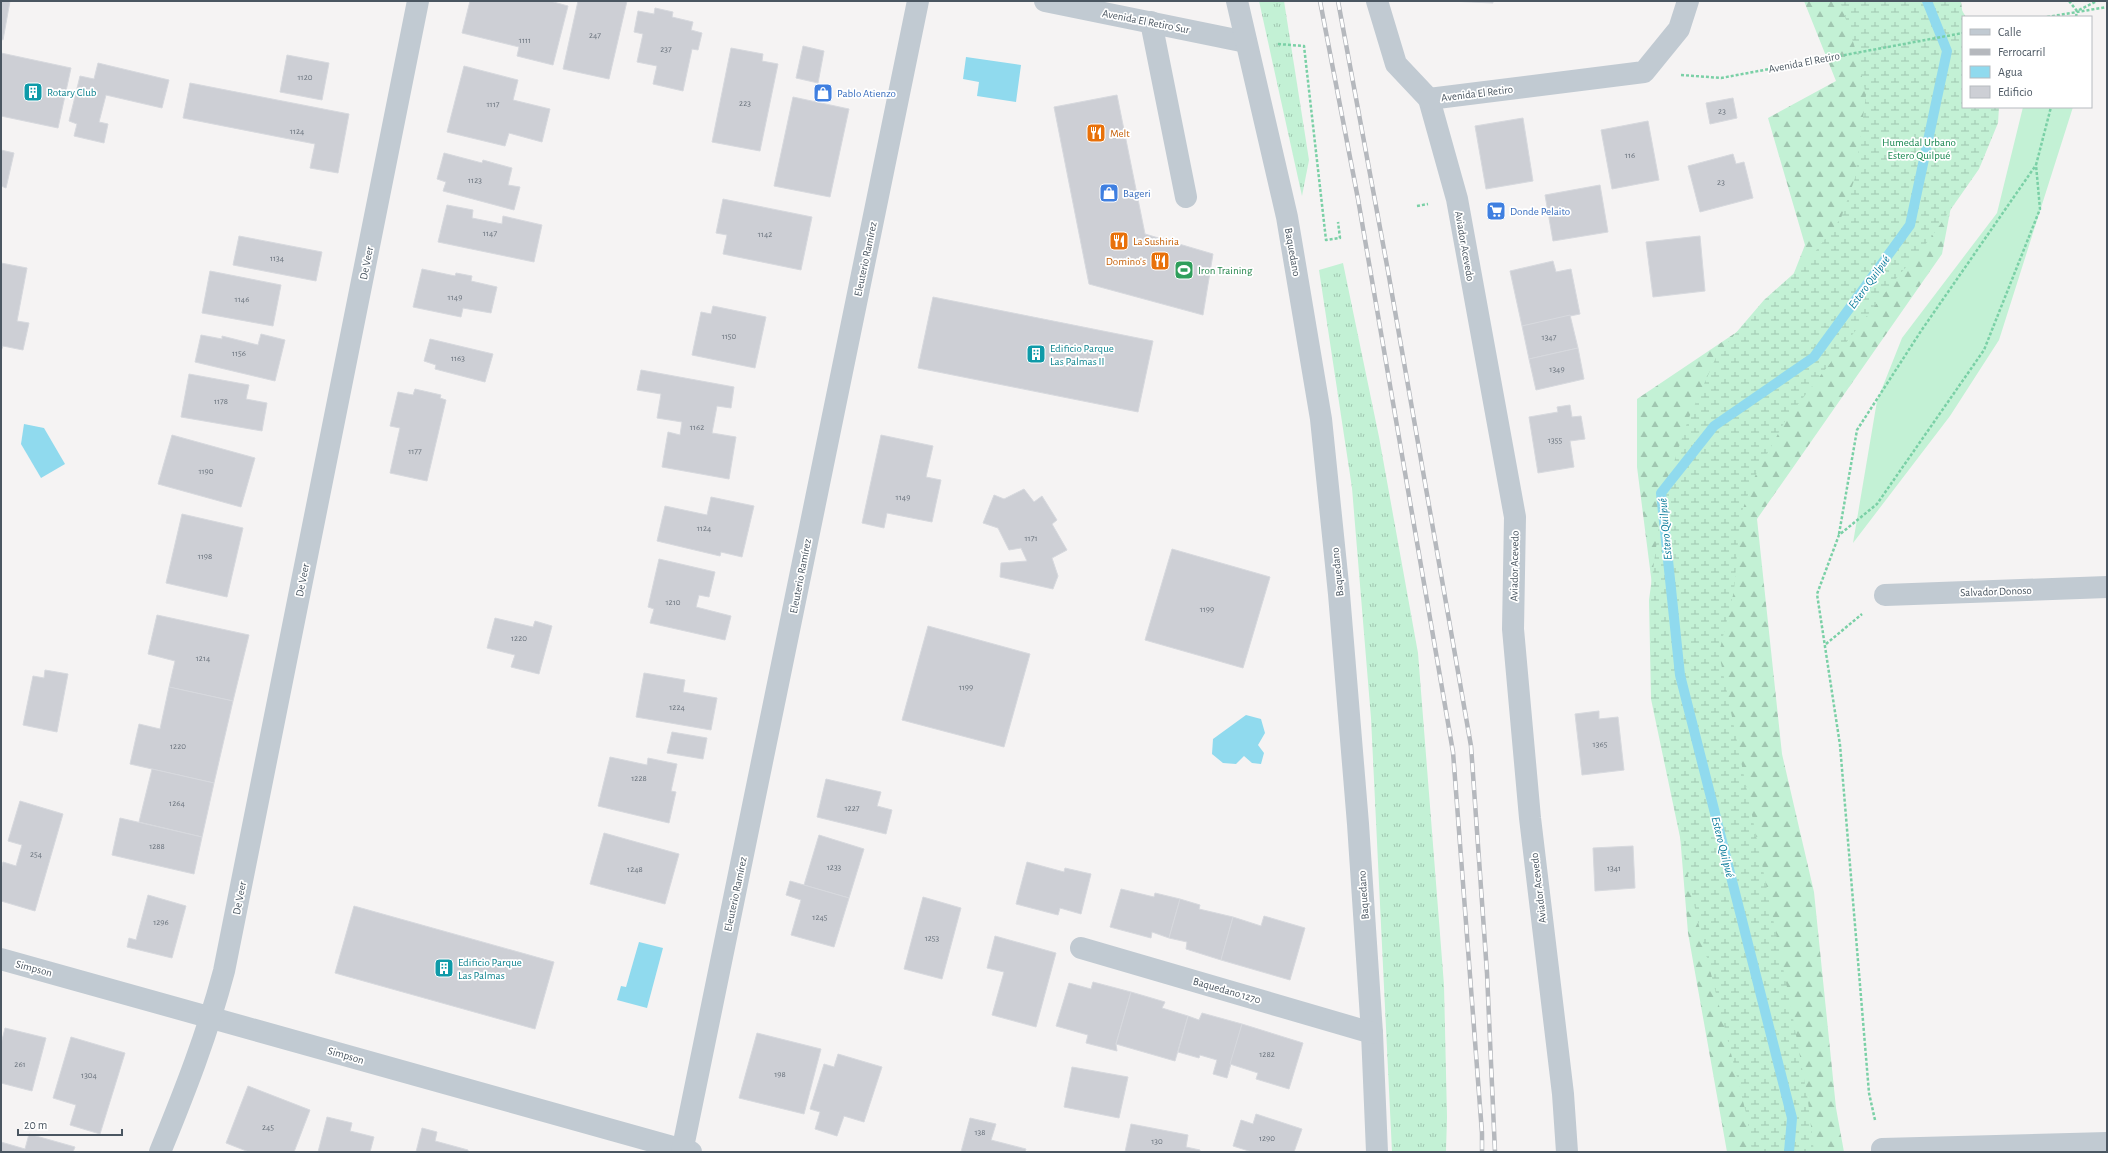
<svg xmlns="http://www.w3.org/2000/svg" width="2108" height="1153" font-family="'Alegreya Sans',sans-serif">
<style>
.grass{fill:url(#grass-tufts)}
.forest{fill:url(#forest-firs)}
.wetland{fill:url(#wetland-marsh)}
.pitch{fill:#c3f1d5}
.water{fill:#90daee}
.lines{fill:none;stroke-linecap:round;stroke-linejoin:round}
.stream{stroke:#90daee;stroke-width:10}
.building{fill:#cdcfd5;stroke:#d7d9de}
.path{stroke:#7ad0a6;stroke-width:2.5;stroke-dasharray:3 2;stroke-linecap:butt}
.minor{stroke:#c1cad2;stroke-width:22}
.rail-casing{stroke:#b5b8bd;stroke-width:4.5}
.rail{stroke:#fff;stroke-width:3;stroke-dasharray:9;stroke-linecap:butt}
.labels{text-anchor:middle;stroke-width:3.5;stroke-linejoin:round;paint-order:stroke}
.number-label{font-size:9px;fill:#6b747e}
.street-label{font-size:11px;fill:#4a5661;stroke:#fff}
.culture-label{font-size:11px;fill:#0d838f;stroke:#fff;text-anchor:start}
.shop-label{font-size:11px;fill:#366cbe;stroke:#fff;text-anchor:start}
.food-label{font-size:11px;fill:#c56008;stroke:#fff;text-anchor:start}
.park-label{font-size:11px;fill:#17864f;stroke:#fff}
.leisure-label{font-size:11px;fill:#27864d;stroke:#fff;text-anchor:start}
.water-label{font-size:12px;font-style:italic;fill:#0c7c9b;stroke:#fff}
</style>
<defs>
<pattern id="grass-tufts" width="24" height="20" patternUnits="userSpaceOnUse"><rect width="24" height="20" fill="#c3f1d5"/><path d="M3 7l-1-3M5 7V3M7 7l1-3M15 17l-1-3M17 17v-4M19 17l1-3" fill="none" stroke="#a0c6b0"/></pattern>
<pattern id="forest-firs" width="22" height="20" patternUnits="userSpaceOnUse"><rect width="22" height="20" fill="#c3f1d5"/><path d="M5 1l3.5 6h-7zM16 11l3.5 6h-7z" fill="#a0c6b0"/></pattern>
<pattern id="wetland-marsh" width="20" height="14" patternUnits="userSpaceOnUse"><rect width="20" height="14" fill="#c3f1d5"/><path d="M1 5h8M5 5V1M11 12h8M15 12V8" fill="none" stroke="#a0c6b0"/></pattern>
</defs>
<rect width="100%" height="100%" fill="#f5f3f3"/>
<g class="grass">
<path d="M1259,1H1284L1309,160L1302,196Z"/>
<path d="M1343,263L1379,437L1418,653L1444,985L1447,1117L1446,1152H1392L1371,718L1352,488L1319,270Z"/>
</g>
<path class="forest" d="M1804,1H1961L1963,17V107H1970L1942,254L1757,519L1782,754L1814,892L1836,1108L1844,1152H1727L1688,933L1673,749L1637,467V399L1783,301L1805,245L1768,118L1836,81Z"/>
<path class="wetland" d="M1840,1H1956L1966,17H1963V107H1999L1998,123L1979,169L1930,239L1895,280L1785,421L1754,478L1740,517L1734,591L1719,653L1791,1007L1808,1101L1814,1152H1752L1747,1117L1697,918L1651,699L1649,600L1663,495L1688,420L1717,355L1764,300L1808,261L1841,218L1855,178L1866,95L1856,51Z"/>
<path class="pitch" d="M2023,107H2073L1999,340L1950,416L1853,543L1877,401L1902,338L1997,213Z"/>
<g class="water">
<path d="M966,57L1021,65L1016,102L977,96L979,82L963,79Z"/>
<path d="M24,424L44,428L65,464L41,478L21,444Z"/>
<path d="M1246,715L1261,719L1265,733L1258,745L1264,753L1261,764L1252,763L1244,756L1236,764L1223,763L1212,754L1213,739Z"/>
<path d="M639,942L663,948L647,1008L617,1000L621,986L626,987Z"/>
</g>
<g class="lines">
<path class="stream" d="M1789,1152L1792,1118L1680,675L1661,493L1714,426L1814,357L1910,225L1947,51L1927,1"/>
</g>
<g class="building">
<path d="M1,1H10L3,40L1,39Z"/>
<path d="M470,1H550L568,6L553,65L517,56L519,47L462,33Z"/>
<path d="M578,1H627L609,79L563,69Z"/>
<path d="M1449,1H1493V3Z"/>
<path d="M655,8L673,12L672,17L693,22L691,30L702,33L698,50L692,49L683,91L653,84L657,66L637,62L643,34L634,32L638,11L654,14Z"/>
<path d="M803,46L824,51L818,83L796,78Z"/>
<path d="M731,48L763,54L762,61L778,64L760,151L712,142Z"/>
<path d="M1,53L71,68L58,128L1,116Z"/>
<path d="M287,55L329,63L322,100L280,92Z"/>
<path d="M98,63L169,80L162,108L106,95L99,122L108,124L104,143L74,136L77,124L69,121L80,76L94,79Z"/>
<path d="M464,66L518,80L513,100L550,109L542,142L509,133L505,146L447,132Z"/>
<path d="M190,83L349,114L338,173L310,168L315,144L183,118Z"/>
<path d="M1117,95L1145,234L1213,254L1203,315L1089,284L1054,107Z"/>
<path d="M793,97L849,109L830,197L774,186Z"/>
<path d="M1733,98L1737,118L1710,124L1706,103Z"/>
<path d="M1523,118L1533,181L1486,189L1475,126Z"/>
<path d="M1648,121L1659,180L1612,189L1601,130Z"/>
<path d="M1,150L14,153L6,188L1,186Z"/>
<path d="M444,153L482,163L483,160L512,168L508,185L520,187L514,210L443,191L446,182L437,179Z"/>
<path d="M1733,154L1736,164L1744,162L1753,198L1700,212L1688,166Z"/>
<path d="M1600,185L1608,232L1553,241L1545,195Z"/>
<path d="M723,199L812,217L801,270L723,254L727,235L716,233Z"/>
<path d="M447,205L473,210L472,218L502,224L503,216L542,225L534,262L438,242Z"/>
<path d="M239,236L322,252L316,281L233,265Z"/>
<path d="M1700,236L1705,291L1653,297L1646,242Z"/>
<path d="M1553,261L1556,272L1571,269L1580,314L1522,326L1510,271Z"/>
<path d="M1,263L27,268L17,321L29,323L23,350L3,346L1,351Z"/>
<path d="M422,269L455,276L456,273L472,276L471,281L497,287L491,313L463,308L461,317L413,307Z"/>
<path d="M210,271L281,285L273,326L202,313Z"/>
<path d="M933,297L1153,341L1138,412L918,368Z"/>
<path d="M713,306L766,317L755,368L692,355L701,312L711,314Z"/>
<path d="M1570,315L1578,348L1529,359L1522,326Z"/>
<path d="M261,334L285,340L275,381L195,362L201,335L222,339V336L258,345Z"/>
<path d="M430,339L493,354L485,382L435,369L436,365L424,361Z"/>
<path d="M1578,348L1584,379L1536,390L1529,359Z"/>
<path d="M641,370L734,387L731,408L717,406L712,433L736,437L729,479L662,467L668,432L680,435L682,422L657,418L661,394L637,390Z"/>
<path d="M189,374L249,385L246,399L267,403L262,431L181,417Z"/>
<path d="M415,389L441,395L440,398L446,400L427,481L390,473L400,428L390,426L398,392L413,395Z"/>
<path d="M1570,405L1572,417L1581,416L1585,439L1570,441L1574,467L1538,473L1529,417L1558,412L1557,407Z"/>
<path d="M172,435L255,458L241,507L158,484Z"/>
<path d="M881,435L933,446L926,477L941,480L932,522L887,513L884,528L862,523Z"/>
<path d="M1024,489L1034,502L1042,496L1057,520L1052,524L1067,550L1052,558L1058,576L1053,589L1000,577L1001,563L1027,561L1021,548L1009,550L998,528L983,523L994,495L1004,499Z"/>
<path d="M711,497L754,506L742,557L721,552L720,556L657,541L665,506L707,515Z"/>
<path d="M182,514L243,528L227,597L166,583Z"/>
<path d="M1172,549L1270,577L1243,668L1145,640Z"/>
<path d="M659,559L715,572L709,597L699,595L696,607L731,616L725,640L650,623L654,609L648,607Z"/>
<path d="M157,615L249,635L233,701L169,687L175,661L148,654Z"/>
<path d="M495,618L533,627L535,621L552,626L539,674L511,667L515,655L487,648Z"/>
<path d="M928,626L1030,654L1004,747L902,720Z"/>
<path d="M45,670L68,674L57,732L23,725L33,676L44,678Z"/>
<path d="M644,673L685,680L683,692L717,698L711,730L636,717Z"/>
<path d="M169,687L233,701L214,783L130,764L139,724L160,729Z"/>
<path d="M1599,711V719L1618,717L1624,770L1582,775L1575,714Z"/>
<path d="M672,732L707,738L703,759L667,753Z"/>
<path d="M610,757L647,765L648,758L677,764L671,791L676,792L669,823L598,806Z"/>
<path d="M152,769L214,783L202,837L139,822Z"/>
<path d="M826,779L881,792L877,806L892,810L886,834L817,817Z"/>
<path d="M20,801L63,814L35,911L1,901V870L3,862L16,866L22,845L8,841Z"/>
<path d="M120,818L202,837L194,874L112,855Z"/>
<path d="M604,833L679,854L665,904L590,884Z"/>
<path d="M819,835L864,849L849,898L804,885Z"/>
<path d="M1633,846L1635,888L1595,891L1593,848Z"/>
<path d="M1027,862L1064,872L1065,868L1091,874L1081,914L1060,908L1058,915L1016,904Z"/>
<path d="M790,881L849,898L834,947L791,935L801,900L786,895Z"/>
<path d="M1121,889L1154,897L1155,893L1180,899L1169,938L1152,932L1151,938L1110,927Z"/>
<path d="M148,895L186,906L172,958L127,947L129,938L136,940Z"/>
<path d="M923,897L961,908L942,979L904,969Z"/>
<path d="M1180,899L1200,905L1199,909L1233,917L1221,960L1186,949L1187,942L1169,938Z"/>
<path d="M354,906L554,962L535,1029L335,973Z"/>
<path d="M1264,916L1305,928L1290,980L1221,960L1233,917L1261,926Z"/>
<path d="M995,936L1056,953L1036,1027L992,1015L1004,972L987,968Z"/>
<path d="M1093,982L1131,992L1116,1044L1117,1051L1086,1043L1088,1035L1056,1026L1069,983L1091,989Z"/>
<path d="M1131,992L1165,1002L1162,1008L1188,1016L1175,1061L1116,1044Z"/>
<path d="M1202,1013L1242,1024L1227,1078L1213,1074L1217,1060L1200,1055L1199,1058L1178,1052L1188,1016L1199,1020Z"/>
<path d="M1242,1024L1303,1043L1289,1089L1256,1079L1258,1073L1230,1064Z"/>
<path d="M5,1028L46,1038L32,1091L1,1083V1044Z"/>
<path d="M757,1033L821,1049L804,1114L739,1098Z"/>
<path d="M71,1037L125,1053L100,1134L70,1125L76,1105L53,1098Z"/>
<path d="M838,1054L882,1067L864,1122L844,1116L837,1136L815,1129L820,1112L810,1109L824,1064L834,1067Z"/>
<path d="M1072,1067L1128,1077L1119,1118L1064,1107Z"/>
<path d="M248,1086L310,1110L294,1152H249L226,1143Z"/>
<path d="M1256,1114L1302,1129L1294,1152H1252L1233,1146L1241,1120L1253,1124Z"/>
<path d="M327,1117L352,1123L350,1131L374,1137L370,1152H318Z"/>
<path d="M970,1118L996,1124L991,1140L1026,1149L1025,1152H961Z"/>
<path d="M1131,1124L1188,1135L1186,1147L1200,1150V1152H1125Z"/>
<path d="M422,1128L437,1132L435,1141L468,1150V1152H416Z"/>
<path d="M29,1134L75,1147L73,1152H1V1142L25,1149Z"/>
</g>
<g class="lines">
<g class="path">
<path d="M2069,1L2077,11"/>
<path d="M2079,10L2097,1"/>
<path d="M2047,17L2107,7"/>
<path d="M2076,17L2077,11"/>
<path d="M1278,44L1304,46L1326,240L1340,238L1338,222"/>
<path d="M1681,75L1721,78L1963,33"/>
<path d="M1417,206L1428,204"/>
<path d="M1839,534L1857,430L1921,331L2036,165"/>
<path d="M1826,644L1862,614"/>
<path d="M1875,1120L1869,1093L1840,745L1817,594L1839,535L1877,504L1984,350L2040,209L2036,165L2051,107"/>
</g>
<g class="minor">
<path d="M1045,1L1246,42"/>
<path d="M1237,1L1287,217L1321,419L1339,594L1358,824L1372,1033L1377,1152"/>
<path d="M1377,1L1396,64L1429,99L1457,199L1515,517L1513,629L1530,818L1563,1094L1567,1152"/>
<path d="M1151,22L1186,197"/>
<path d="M1429,99L1644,72L1679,29L1688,1"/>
<path d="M1885,595L2107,587"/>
<path d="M1081,948L1372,1033"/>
<path d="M1,959L691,1152"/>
<path d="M160,1152C185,1091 207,1035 224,971L418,1"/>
<path d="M682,1152L918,1"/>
<path d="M1882,1152V1149L2107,1143"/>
</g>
<defs>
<g id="rail">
<path d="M1320,1L1358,199L1453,752L1482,1133V1152"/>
<path d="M1338,1L1388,271L1471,746L1487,973L1495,1152"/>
</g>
</defs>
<use href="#rail" class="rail-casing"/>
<use href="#rail" class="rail"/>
</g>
<defs>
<symbol id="building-square" viewBox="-11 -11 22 22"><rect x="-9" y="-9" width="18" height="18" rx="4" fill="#0f9aa8" stroke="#fff"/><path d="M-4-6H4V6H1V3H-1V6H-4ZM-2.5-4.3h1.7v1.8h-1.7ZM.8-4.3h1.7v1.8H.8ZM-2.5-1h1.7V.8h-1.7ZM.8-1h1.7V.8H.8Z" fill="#fff"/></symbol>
<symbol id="shop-square" viewBox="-11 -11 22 22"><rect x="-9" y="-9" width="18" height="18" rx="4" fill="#3f7fe0" stroke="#fff"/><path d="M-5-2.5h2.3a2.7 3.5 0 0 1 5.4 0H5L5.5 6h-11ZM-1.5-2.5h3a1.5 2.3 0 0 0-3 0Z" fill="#fff"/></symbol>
<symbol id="restaurant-square" viewBox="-11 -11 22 22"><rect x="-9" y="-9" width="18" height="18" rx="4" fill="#e8710a" stroke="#fff"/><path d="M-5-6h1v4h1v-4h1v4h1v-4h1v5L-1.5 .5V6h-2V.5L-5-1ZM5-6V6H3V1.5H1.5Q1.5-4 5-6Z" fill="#fff"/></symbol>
<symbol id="supermarket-square" viewBox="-11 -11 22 22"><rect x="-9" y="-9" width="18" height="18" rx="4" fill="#3f7fe0" stroke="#fff"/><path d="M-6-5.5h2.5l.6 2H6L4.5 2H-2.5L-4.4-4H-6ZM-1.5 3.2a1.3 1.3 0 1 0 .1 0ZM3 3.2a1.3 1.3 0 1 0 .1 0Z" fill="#fff"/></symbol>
<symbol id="stadium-square" viewBox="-11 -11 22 22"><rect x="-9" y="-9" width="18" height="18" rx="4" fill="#2e9e5b" stroke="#fff"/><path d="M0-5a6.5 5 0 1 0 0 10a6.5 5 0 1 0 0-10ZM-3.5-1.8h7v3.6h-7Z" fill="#fff"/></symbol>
</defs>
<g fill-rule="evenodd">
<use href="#building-square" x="22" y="81" width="22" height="22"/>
<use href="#shop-square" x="812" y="82" width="22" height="22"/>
<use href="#restaurant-square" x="1085" y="122" width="22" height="22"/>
<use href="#shop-square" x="1098" y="182" width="22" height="22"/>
<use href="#supermarket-square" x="1485" y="200" width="22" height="22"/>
<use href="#restaurant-square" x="1108" y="230" width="22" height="22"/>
<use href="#restaurant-square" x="1149" y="250" width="22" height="22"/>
<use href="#stadium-square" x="1173" y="259" width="22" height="22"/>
<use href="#building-square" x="1025" y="343" width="22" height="22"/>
<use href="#building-square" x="433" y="957" width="22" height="22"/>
</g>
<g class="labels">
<g class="number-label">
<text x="595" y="38">247</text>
<text x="525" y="43">1111</text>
<text x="666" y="52">237</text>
<text x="305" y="80">1120</text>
<text x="745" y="106">223</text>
<text x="493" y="107">1117</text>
<text x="1722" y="114">23</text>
<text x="297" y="134">1124</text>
<text x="1630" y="158">116</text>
<text x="475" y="183">1123</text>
<text x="1721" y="185">23</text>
<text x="490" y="236">1147</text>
<text x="765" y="237">1142</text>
<text x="277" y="261">1134</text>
<text x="455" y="300">1149</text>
<text x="242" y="302">1146</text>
<text x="729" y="339">1150</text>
<text x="1549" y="340">1347</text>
<text x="239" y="356">1156</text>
<text x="458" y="361">1163</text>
<text x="1557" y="372">1349</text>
<text x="221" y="404">1178</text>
<text x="697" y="430">1162</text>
<text x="1555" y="443">1355</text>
<text x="415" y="454">1177</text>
<text x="206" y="474">1190</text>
<text x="903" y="500">1149</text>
<text x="704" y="531">1124</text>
<text x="1031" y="541">1171</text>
<text x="205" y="559">1198</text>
<text x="673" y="605">1210</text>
<text x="1207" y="612">1199</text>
<text x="519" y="641">1220</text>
<text x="203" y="661">1214</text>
<text x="966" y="690">1199</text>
<text x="677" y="710">1224</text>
<text x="1600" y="747">1365</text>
<text x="178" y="749">1220</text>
<text x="639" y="781">1228</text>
<text x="177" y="806">1264</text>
<text x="852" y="811">1227</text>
<text x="157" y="849">1288</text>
<text x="36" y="857">254</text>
<text x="834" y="870">1233</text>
<text x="1614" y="871">1341</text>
<text x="635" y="872">1248</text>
<text x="820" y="920">1245</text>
<text x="161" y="925">1296</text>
<text x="932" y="941">1253</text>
<text x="1267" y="1057">1282</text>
<text x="20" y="1067">261</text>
<text x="780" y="1077">198</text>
<text x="89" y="1078">1304</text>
<text x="268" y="1130">245</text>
<text x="980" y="1135">138</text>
<text x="1267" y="1141">1290</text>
<text x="1157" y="1144">130</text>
</g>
<g class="street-label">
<text transform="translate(1146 21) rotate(11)" y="4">Avenida El Retiro Sur</text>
<text transform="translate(1804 62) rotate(-11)" y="4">Avenida El Retiro</text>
<text transform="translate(1477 93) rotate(-7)" y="4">Avenida El Retiro</text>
<text transform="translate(1465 246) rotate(80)" y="4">Aviador Acevedo</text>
<text transform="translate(1293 252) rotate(80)" y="4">Baquedano</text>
<text transform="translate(865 259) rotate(-78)" y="4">Eleuterio Ramírez</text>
<text transform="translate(366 263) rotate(-79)" y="4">De Veer</text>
<text transform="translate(1514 566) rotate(-89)" y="4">Aviador Acevedo</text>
<text transform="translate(1337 572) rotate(-96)" y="4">Baquedano</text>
<text transform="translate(800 576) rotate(-79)" y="4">Eleuterio Ramírez</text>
<text transform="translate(302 580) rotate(-79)" y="4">De Veer</text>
<text transform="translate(1996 591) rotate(-2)" y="4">Salvador Donoso</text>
<text transform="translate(1538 888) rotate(-97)" y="4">Aviador Acevedo</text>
<text transform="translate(735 894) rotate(-78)" y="4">Eleuterio Ramírez</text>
<text transform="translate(1363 895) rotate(-94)" y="4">Baquedano</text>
<text transform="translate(239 898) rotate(-79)" y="4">De Veer</text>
<text transform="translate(34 968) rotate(15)" y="4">Simpson</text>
<text transform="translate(1227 990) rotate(16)" y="4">Baquedano 1270</text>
<text transform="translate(346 1055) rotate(16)" y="4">Simpson</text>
</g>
<g class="culture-label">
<text x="47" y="96">Rotary Club</text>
<text x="1050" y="352">Edificio Parque<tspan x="1050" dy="13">Las Palmas II</tspan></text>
<text x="458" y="966">Edificio Parque<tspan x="458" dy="13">Las Palmas</tspan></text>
</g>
<g class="shop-label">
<text x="837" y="97">Pablo Atienzo</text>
<text x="1123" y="197">Bageri</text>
<text x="1510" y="215">Donde Pelaito</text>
</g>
<g class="food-label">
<text x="1110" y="137">Melt</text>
<text x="1133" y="245">La Sushiria</text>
<text x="1146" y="265" text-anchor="end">Domino's</text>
</g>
<g class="park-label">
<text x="1919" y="146">Humedal Urbano<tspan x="1919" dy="13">Estero Quilpué</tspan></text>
</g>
<g class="leisure-label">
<text x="1198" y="274">Iron Training</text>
</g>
<g class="water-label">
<text transform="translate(1869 282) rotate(-54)" y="4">Estero Quilpué</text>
<text transform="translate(1665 529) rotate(-95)" y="4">Estero Quilpué</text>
<text transform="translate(1723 847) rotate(76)" y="4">Estero Quilpué</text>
</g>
</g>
<rect width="2108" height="1153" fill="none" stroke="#4a5661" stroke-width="4"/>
<rect x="1962" y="16" width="130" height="92" fill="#ffffff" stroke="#b7bbc0"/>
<rect x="1970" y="29" width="20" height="6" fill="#c1cad2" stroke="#b7bbc0"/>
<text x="1998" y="36" font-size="12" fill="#4a5661">Calle</text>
<rect x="1970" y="49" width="20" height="6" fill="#b5b8bd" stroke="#b7bbc0"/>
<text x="1998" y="56" font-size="12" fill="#4a5661">Ferrocarril</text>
<rect x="1970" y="66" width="20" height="12" fill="#90daee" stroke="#b7bbc0"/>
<text x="1998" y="76" font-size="12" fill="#4a5661">Agua</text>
<rect x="1970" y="86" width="20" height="12" fill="#cdcfd5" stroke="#b7bbc0"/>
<text x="1998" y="96" font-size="12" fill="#4a5661">Edificio</text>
<path d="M18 1129v6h104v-6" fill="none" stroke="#4a5661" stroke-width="2"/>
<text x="24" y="1129" font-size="12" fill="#4a5661" stroke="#ffffff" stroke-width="3" paint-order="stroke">20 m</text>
</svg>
